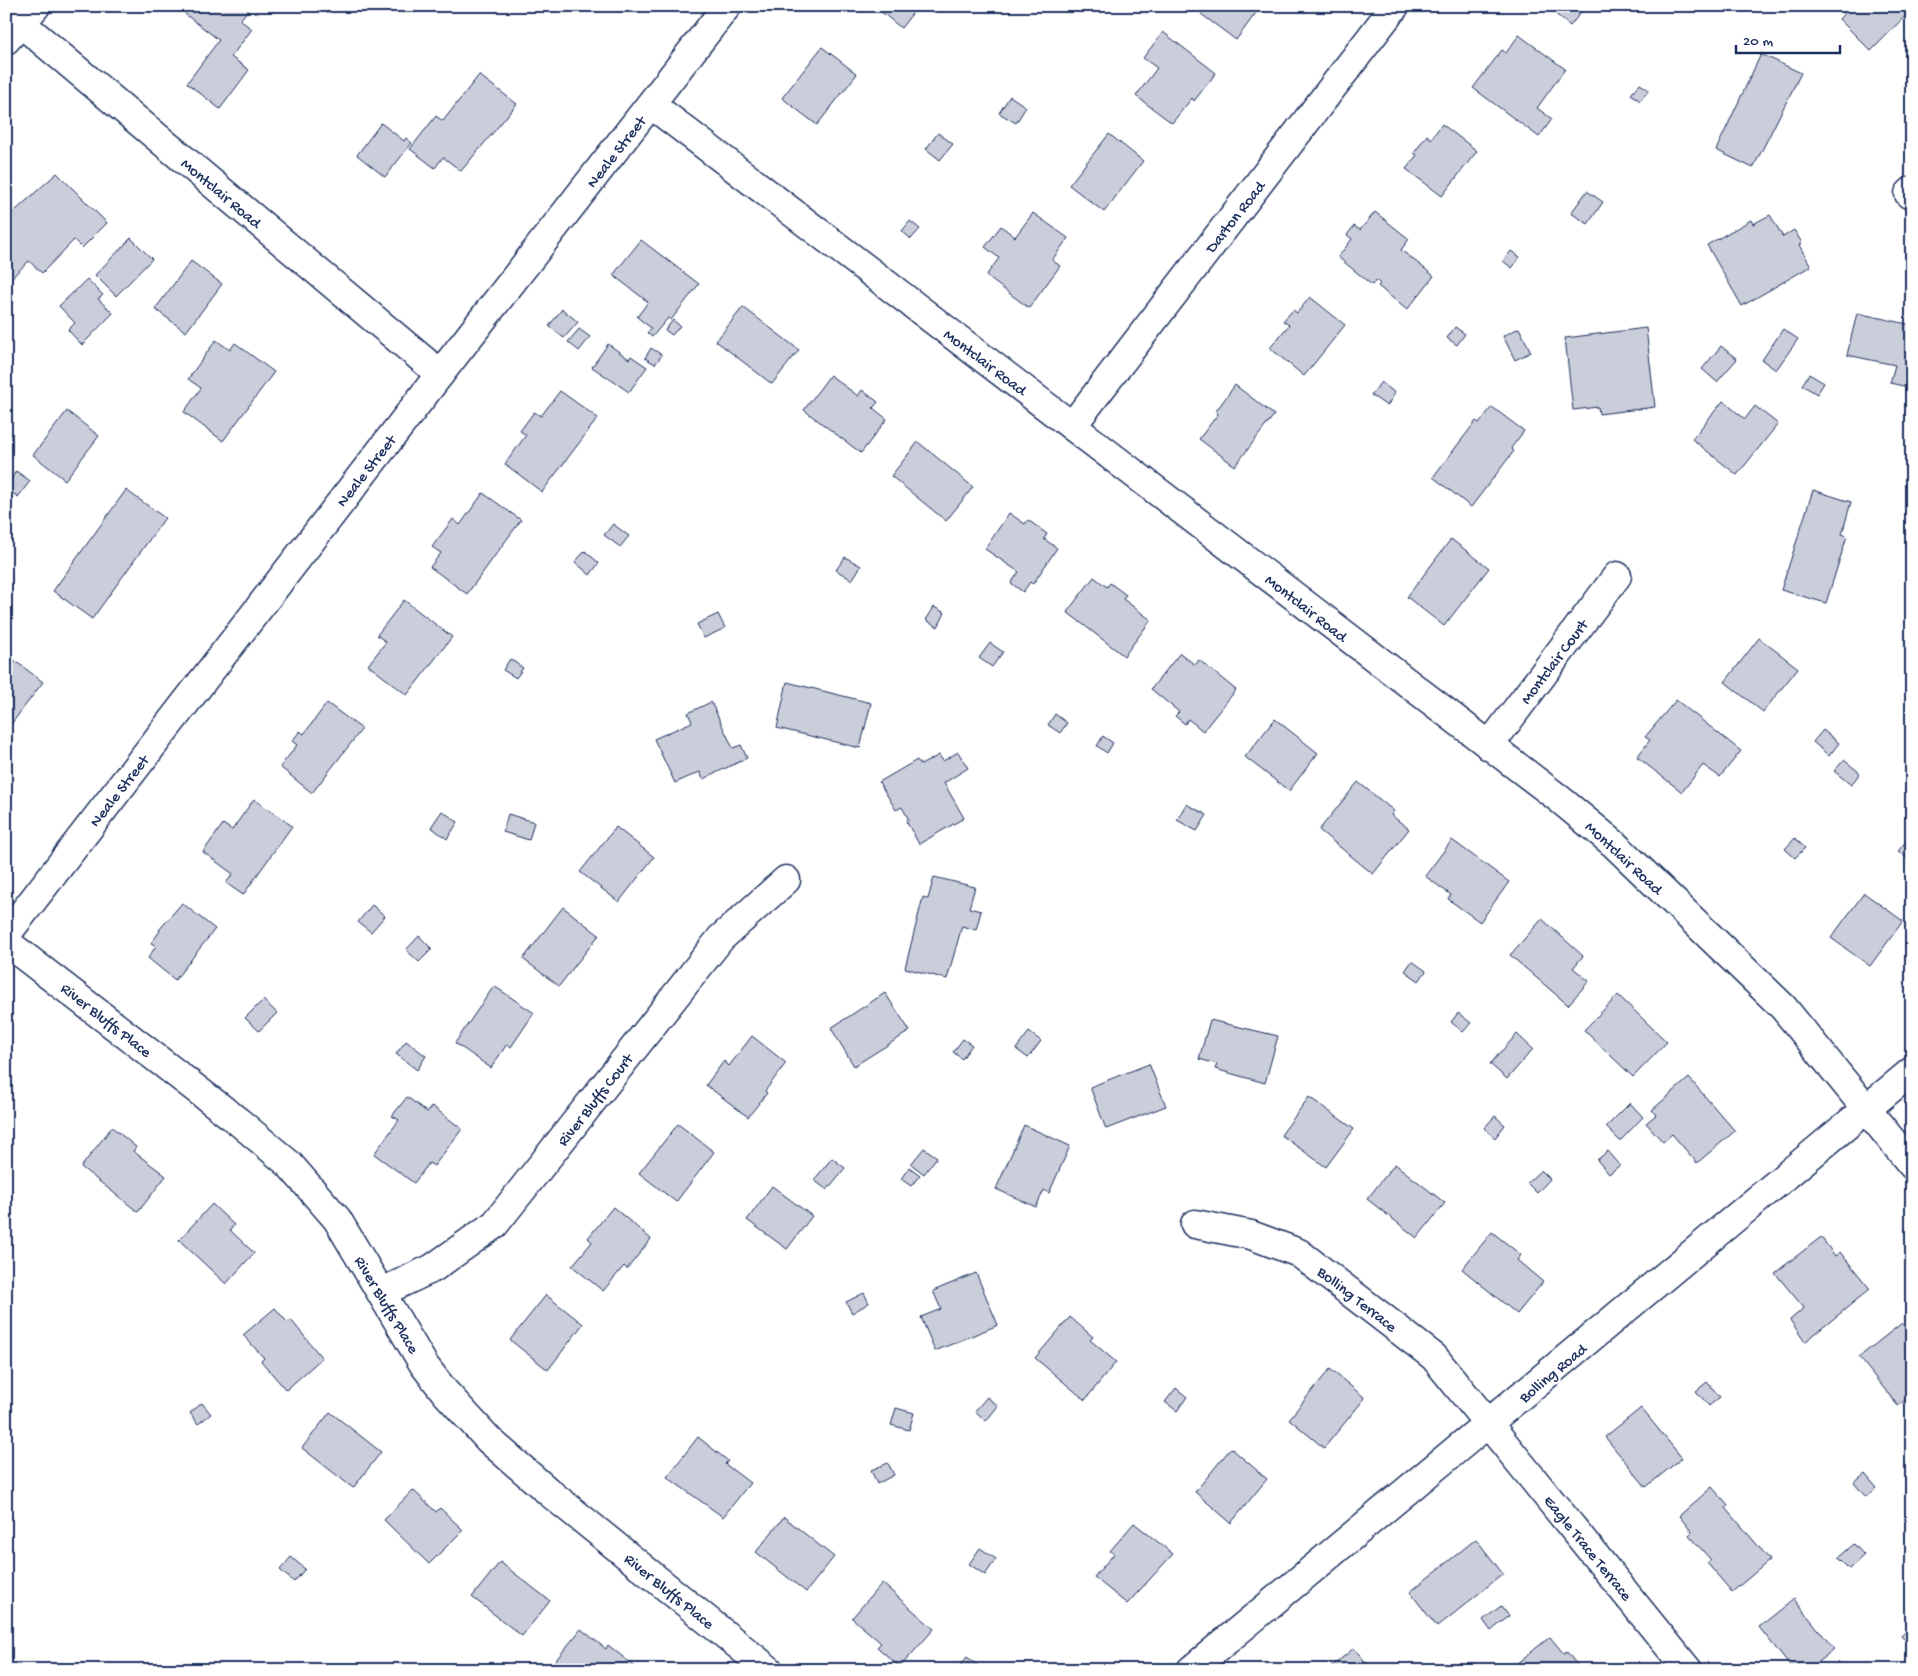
<svg xmlns="http://www.w3.org/2000/svg" width="1918" height="1676" font-family="'Gochi Hand',sans-serif">
<style>
.building{fill:#caceda;stroke:#1b2f5e}
.lines{fill:none;stroke-linecap:round;stroke-linejoin:round}
.minor-casing{stroke:#1b2f5e;stroke-width:31}
.minor{stroke:#fff;stroke-width:28}
.labels{text-anchor:middle;stroke-width:4.5;stroke-linejoin:round;paint-order:stroke}
.street-label{font-size:16px;fill:#1b2f5e;stroke:#fff}
</style>
<rect width="100%" height="100%" fill="#fff"/>
<filter id="ink" filterUnits="userSpaceOnUse"><feTurbulence type="fractalNoise" baseFrequency=".02" numOctaves="2"/><feDisplacementMap in="SourceGraphic" scale="10" xChannelSelector="R" yChannelSelector="G"/><feConvolveMatrix kernelMatrix="1 2 1 2 8 2 1 2 1" color-interpolation-filters="sRGB"/></filter>
<g filter="url(#ink)">
<g class="building">
<path d="M186,6H251L240,20L252,29L231,57L249,70L220,109L187,83L219,40L185,14L189,9Z"/>
<path d="M563,6H576L571,12Z"/>
<path d="M874,6H918L901,28Z"/>
<path d="M1207,6H1261L1236,40L1201,14Z"/>
<path d="M1546,6H1586L1570,26Z"/>
<path d="M1851,6H1912V9L1871,51L1839,19Z"/>
<path d="M1163,32L1216,73L1194,101L1192,98L1172,123L1136,96L1157,68L1143,58Z"/>
<path d="M1519,35L1565,69L1537,108L1552,119L1539,137L1473,88L1502,50L1506,53Z"/>
<path d="M822,47L857,74L817,125L782,98Z"/>
<path d="M1761,54L1801,73L1753,168L1716,150Z"/>
<path d="M479,75L517,104L461,171L443,157L435,168L410,149L436,116L443,121Z"/>
<path d="M1640,84L1649,90L1640,101L1631,94Z"/>
<path d="M1010,96L1026,107L1016,123L999,113Z"/>
<path d="M381,123L404,141L406,138L412,143L385,177L357,155Z"/>
<path d="M1442,124L1477,151L1442,196L1406,169L1417,155L1414,153L1427,135L1431,139Z"/>
<path d="M938,133L953,144L940,160L926,149Z"/>
<path d="M1109,134L1143,161L1104,212L1069,185Z"/>
<path d="M57,173L107,223L82,248L74,240L42,273L29,261L6,283V219Z"/>
<path d="M1587,191L1603,202L1588,224L1571,213Z"/>
<path d="M1375,212L1409,239L1401,250L1434,276L1407,310L1378,286L1380,284L1376,280L1372,285L1338,257L1352,239L1347,235L1354,226L1360,230Z"/>
<path d="M1033,213L1068,238L1052,260L1060,266L1029,308L986,276L999,258L985,247L1001,226L1015,237Z"/>
<path d="M1770,215L1783,237L1794,230L1802,243L1799,245L1811,266L1742,306L1707,245L1751,220L1753,224Z"/>
<path d="M910,221L920,229L911,239L902,231Z"/>
<path d="M131,238L152,259L116,296L95,275Z"/>
<path d="M641,240L699,284L671,320L668,318L652,337L647,333L651,328L637,317L648,302L613,275Z"/>
<path d="M1511,251L1520,257L1512,268L1503,261Z"/>
<path d="M191,261L222,284L186,332L155,309Z"/>
<path d="M87,279L103,295L98,299L113,313L82,345L68,330L75,323L59,306Z"/>
<path d="M1310,297L1345,325L1304,376L1270,348L1289,325L1283,321L1293,310L1297,313Z"/>
<path d="M743,307L799,350L772,384L716,341Z"/>
<path d="M562,309L578,322L564,338L549,326Z"/>
<path d="M1857,313L1912,325V388L1890,383L1895,365L1847,355Z"/>
<path d="M673,320L680,326L672,335L665,330Z"/>
<path d="M1455,327L1465,334L1457,345L1447,338Z"/>
<path d="M1519,328L1531,352L1515,360L1503,336Z"/>
<path d="M1646,328L1655,407L1599,414L1598,407L1573,410L1565,338Z"/>
<path d="M579,329L590,337L579,351L568,342Z"/>
<path d="M1783,329L1798,339L1776,370L1762,360Z"/>
<path d="M216,340L230,350L235,343L274,372L223,441L184,412L201,388L188,379Z"/>
<path d="M608,344L629,359L631,356L647,367L629,392L592,367Z"/>
<path d="M1721,346L1737,359L1717,382L1702,369Z"/>
<path d="M651,348L662,355L655,364L645,358Z"/>
<path d="M1809,374L1824,383L1817,394L1802,385Z"/>
<path d="M830,375L858,396L862,390L878,402L873,408L887,419L861,453L804,410Z"/>
<path d="M1381,382L1395,393L1387,406L1371,395Z"/>
<path d="M1235,385L1274,415L1235,466L1199,439L1218,414L1216,411Z"/>
<path d="M560,391L598,418L542,492L505,464L526,435L520,431L534,412L541,416Z"/>
<path d="M1723,401L1745,419L1755,406L1778,424L1737,475L1692,439Z"/>
<path d="M1492,407L1524,431L1511,448L1514,451L1471,507L1433,477L1476,421L1479,423Z"/>
<path d="M67,411L99,436L65,480L33,455Z"/>
<path d="M918,442L973,487L946,521L891,476Z"/>
<path d="M16,471L30,481L18,497L6,488Z"/>
<path d="M126,490L165,518L92,619L53,591Z"/>
<path d="M1813,490L1851,502L1842,534L1847,536L1826,603L1781,590Z"/>
<path d="M483,493L521,520L467,594L430,567L441,553L432,547L453,519L460,525Z"/>
<path d="M1009,513L1025,524L1028,520L1047,534L1044,539L1057,548L1033,584L1030,582L1023,592L1011,583L1019,572L985,549Z"/>
<path d="M613,524L629,536L620,547L604,535Z"/>
<path d="M1451,539L1489,568L1444,626L1407,597Z"/>
<path d="M585,551L599,563L590,575L575,562Z"/>
<path d="M845,557L861,566L852,580L836,570Z"/>
<path d="M1094,577L1107,587L1110,583L1126,595L1123,599L1151,620L1124,656L1067,612Z"/>
<path d="M404,600L452,637L407,695L368,665L386,642L377,635Z"/>
<path d="M934,607L945,613L938,627L926,620Z"/>
<path d="M718,614L725,628L704,638L697,624Z"/>
<path d="M1759,638L1798,668L1763,712L1725,682Z"/>
<path d="M990,643L1003,652L992,667L979,658Z"/>
<path d="M1180,653L1195,665L1199,660L1236,690L1203,731L1188,719L1185,724L1175,716L1179,712L1151,689Z"/>
<path d="M6,654L43,682L6,731Z"/>
<path d="M510,659L523,668L516,678L503,670Z"/>
<path d="M787,682L871,703L860,748L777,728Z"/>
<path d="M1676,700L1741,751L1720,777L1703,765L1682,792L1637,757L1650,740L1645,737Z"/>
<path d="M711,702L733,748L741,745L747,758L703,779L700,772L675,783L654,739L692,722L688,713Z"/>
<path d="M327,703L362,729L312,793L280,767L297,745L292,741L300,731L304,734Z"/>
<path d="M1055,714L1067,723L1060,733L1048,725Z"/>
<path d="M1275,719L1318,753L1289,791L1245,757Z"/>
<path d="M1823,730L1839,743L1829,756L1813,742Z"/>
<path d="M1103,736L1113,743L1107,753L1097,746Z"/>
<path d="M958,752L968,768L944,783L964,818L919,844L906,821L909,820L902,807L896,810L879,782L917,760L921,765L939,755L943,761Z"/>
<path d="M1844,760L1860,773L1851,785L1834,771Z"/>
<path d="M1358,782L1394,811L1391,815L1409,829L1373,874L1319,830Z"/>
<path d="M254,799L292,826L243,895L226,883L233,874L203,852L223,824L232,830Z"/>
<path d="M1186,804L1207,815L1197,831L1177,820Z"/>
<path d="M442,811L458,822L447,839L431,827Z"/>
<path d="M508,814L534,822L529,840L503,832Z"/>
<path d="M616,827L654,857L619,902L580,872Z"/>
<path d="M1912,834V862L1898,851Z"/>
<path d="M1795,838L1805,848L1795,858L1785,849Z"/>
<path d="M1452,840L1509,882L1480,922L1448,899L1451,895L1425,876Z"/>
<path d="M934,877L975,887L969,908L981,911L976,930L962,926L947,979L905,968L923,897L928,899Z"/>
<path d="M1864,893L1903,921L1870,966L1831,938Z"/>
<path d="M182,903L215,929L175,980L148,958L156,946L151,943L160,931L159,930Z"/>
<path d="M372,905L385,916L371,932L358,922Z"/>
<path d="M563,907L599,935L559,986L523,959Z"/>
<path d="M1542,919L1583,956L1573,968L1589,981L1568,1005L1510,955Z"/>
<path d="M419,936L432,949L419,962L406,950Z"/>
<path d="M1412,961L1426,971L1419,981L1405,971Z"/>
<path d="M494,986L534,1013L511,1047L507,1044L491,1068L455,1043Z"/>
<path d="M885,993L910,1031L854,1066L831,1028Z"/>
<path d="M1618,995L1667,1042L1633,1077L1584,1030Z"/>
<path d="M263,1000L277,1013L259,1031L245,1018Z"/>
<path d="M1458,1013L1471,1023L1463,1032L1451,1022Z"/>
<path d="M1210,1020L1278,1036L1265,1083L1215,1069L1217,1064L1199,1059Z"/>
<path d="M1029,1032L1041,1041L1028,1058L1016,1049Z"/>
<path d="M1517,1034L1533,1049L1507,1079L1490,1064Z"/>
<path d="M752,1036L786,1063L765,1091L767,1093L748,1117L706,1085L724,1061L729,1066Z"/>
<path d="M963,1039L972,1045L962,1059L953,1052Z"/>
<path d="M406,1041L426,1056L417,1070L396,1054Z"/>
<path d="M1149,1064L1166,1106L1106,1129L1090,1087Z"/>
<path d="M1689,1078L1735,1131L1697,1163L1672,1134L1663,1142L1646,1123L1656,1115L1652,1110Z"/>
<path d="M407,1097L427,1112L432,1106L462,1129L434,1166L429,1163L414,1183L374,1154L399,1120L392,1116Z"/>
<path d="M1309,1097L1354,1129L1326,1167L1281,1135Z"/>
<path d="M1630,1103L1643,1117L1620,1141L1606,1127Z"/>
<path d="M1495,1116L1505,1125L1495,1138L1484,1128Z"/>
<path d="M678,1124L714,1152L676,1202L639,1173Z"/>
<path d="M1024,1125L1070,1146L1049,1193L1044,1190L1036,1207L996,1189Z"/>
<path d="M112,1127L136,1147L133,1151L166,1176L138,1212L81,1167Z"/>
<path d="M924,1148L937,1157L924,1174L911,1164Z"/>
<path d="M1608,1151L1620,1165L1609,1174L1597,1160Z"/>
<path d="M832,1158L845,1168L827,1190L814,1180Z"/>
<path d="M1395,1164L1445,1203L1417,1238L1367,1199Z"/>
<path d="M909,1167L920,1175L911,1186L901,1179Z"/>
<path d="M1541,1170L1550,1179L1537,1193L1527,1183Z"/>
<path d="M772,1186L812,1216L787,1249L747,1220Z"/>
<path d="M212,1204L234,1225L230,1230L254,1253L226,1284L179,1240Z"/>
<path d="M613,1207L651,1239L627,1269L624,1266L603,1291L572,1266L592,1242L588,1238Z"/>
<path d="M1492,1232L1521,1255L1517,1260L1543,1282L1517,1314L1462,1269Z"/>
<path d="M1821,1237L1835,1256L1840,1252L1870,1289L1805,1342L1790,1320L1804,1308L1775,1273Z"/>
<path d="M976,1273L998,1325L935,1351L921,1317L941,1309L933,1291Z"/>
<path d="M864,1293L869,1303L852,1313L846,1302Z"/>
<path d="M546,1295L583,1324L548,1370L510,1340Z"/>
<path d="M275,1308L287,1322L291,1320L322,1358L286,1390L261,1361L264,1358L243,1335Z"/>
<path d="M1070,1317L1093,1337L1090,1340L1116,1362L1085,1400L1035,1358Z"/>
<path d="M1902,1323L1912,1335V1394L1898,1406L1859,1357Z"/>
<path d="M1330,1369L1365,1398L1324,1448L1289,1419Z"/>
<path d="M1707,1382L1720,1397L1709,1406L1696,1391Z"/>
<path d="M1176,1388L1187,1397L1177,1411L1165,1402Z"/>
<path d="M987,1397L998,1406L986,1421L975,1411Z"/>
<path d="M202,1403L211,1414L198,1424L190,1413Z"/>
<path d="M896,1408L914,1413L909,1430L891,1425Z"/>
<path d="M1641,1408L1682,1458L1646,1487L1605,1437Z"/>
<path d="M330,1412L381,1452L353,1488L302,1448Z"/>
<path d="M698,1437L728,1461L725,1464L750,1483L723,1517L667,1477Z"/>
<path d="M1231,1448L1267,1479L1231,1523L1195,1492Z"/>
<path d="M888,1463L894,1475L877,1484L871,1470Z"/>
<path d="M1865,1474L1877,1488L1866,1497L1854,1483Z"/>
<path d="M1712,1487L1728,1506L1726,1508L1770,1560L1732,1592L1707,1563L1711,1560L1689,1535L1692,1532L1679,1516Z"/>
<path d="M413,1490L436,1512L440,1508L463,1530L429,1564L384,1520Z"/>
<path d="M784,1517L834,1557L806,1592L756,1552Z"/>
<path d="M1134,1523L1173,1554L1127,1604L1094,1577L1114,1554L1110,1551Z"/>
<path d="M1476,1539L1503,1574L1437,1627L1410,1592Z"/>
<path d="M1854,1544L1864,1555L1849,1569L1838,1558Z"/>
<path d="M980,1548L996,1559L985,1575L969,1564Z"/>
<path d="M291,1557L305,1569L294,1582L280,1570Z"/>
<path d="M500,1562L550,1601L522,1636L472,1597Z"/>
<path d="M882,1583L934,1629L900,1667L877,1647L881,1643L852,1618Z"/>
<path d="M1794,1599L1834,1649L1808,1670H1793L1759,1627Z"/>
<path d="M1501,1606L1509,1616L1491,1631L1483,1620Z"/>
<path d="M1912,1624V1648L1900,1636Z"/>
<path d="M581,1629L606,1649L608,1645L638,1669L567,1670L555,1661Z"/>
<path d="M1550,1637L1564,1654L1567,1652L1581,1670H1521L1516,1664Z"/>
<path d="M1354,1648L1372,1670H1331L1330,1668Z"/>
<path d="M967,1657L983,1670H956Z"/>
</g>
<g class="lines">
<defs>
<g id="minor">
<path d="M6,8L22,24L440,374"/>
<path d="M6,40L36,6"/>
<path d="M652,105L1557,797L1614,844L1783,1007L1912,1165"/>
<path d="M1909,194L1912,191"/>
<path d="M1072,426L1395,6"/>
<path d="M1489,746L1617,576"/>
<path d="M6,935L440,374L727,6"/>
<path d="M6,942L239,1122L289,1164L337,1219L424,1365L445,1392L489,1440L550,1493L769,1670"/>
<path d="M1195,1224L1251,1235L1299,1253L1434,1357L1688,1670"/>
<path d="M382,1292L433,1268L495,1224L721,938L786,880"/>
<path d="M1191,1670L1912,1071"/>
</g>
</defs>
<use href="#minor" class="minor-casing"/>
<use href="#minor" class="minor"/>
</g>
</g>
<g class="labels">
<g class="street-label">
<text transform="translate(615 151) rotate(-52)" y="6">Neale Street</text>
<text transform="translate(222 192) rotate(40)" y="6">Montclair Road</text>
<text transform="translate(1234 216) rotate(-52)" y="6">Darton Road</text>
<text transform="translate(986 361) rotate(37)" y="6">Montclair Road</text>
<text transform="translate(365 470) rotate(-52)" y="6">Neale Street</text>
<text transform="translate(1307 607) rotate(38)" y="6">Montclair Road</text>
<text transform="translate(1553 661) rotate(-53)" y="6">Montclair Court</text>
<text transform="translate(118 790) rotate(-52)" y="6">Neale Street</text>
<text transform="translate(1625 857) rotate(43)" y="6">Montclair Road</text>
<text transform="translate(107 1019) rotate(38)" y="6">River Bluffs Place</text>
<text transform="translate(594 1099) rotate(-52)" y="6">River Bluffs Court</text>
<text transform="translate(1358 1298) rotate(38)" y="6">Bolling Terrace</text>
<text transform="translate(388 1304) rotate(59)" y="6">River Bluffs Place</text>
<text transform="translate(1552 1372) rotate(-40)" y="6">Bolling Road</text>
<text transform="translate(1589 1547) rotate(51)" y="6">Eagle Trace Terrace</text>
<text transform="translate(670 1590) rotate(39)" y="6">River Bluffs Place</text>
</g>
</g>
<rect width="1918" height="1676" fill="none" stroke="#fff" stroke-width="25"/>
<rect x="12" y="12" width="1893" height="1651" fill="none" stroke="#1b2f5e" stroke-width="2" filter="url(#ink)"/>
<path d="M1736 45v8h104v-8" fill="none" stroke="#1b2f5e" stroke-width="2.5"/>
<text x="1743" y="45" font-size="15" fill="#1b2f5e" stroke="#ffffff" stroke-width="4" paint-order="stroke">20 m</text>
</svg>
